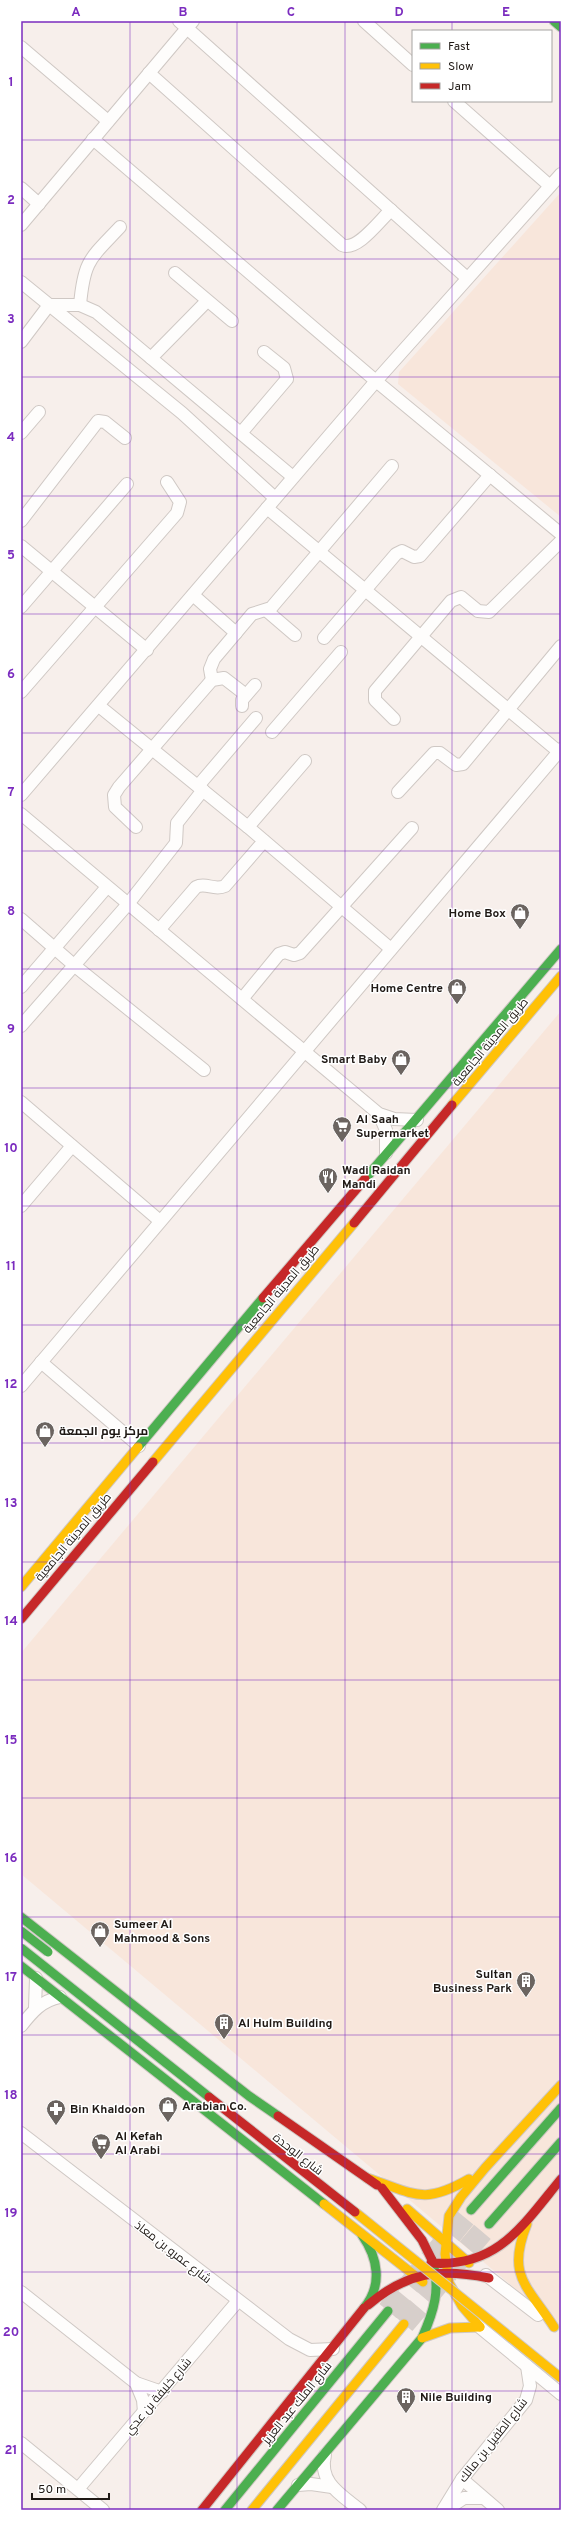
<svg xmlns="http://www.w3.org/2000/svg" width="582" height="2531" font-family="Overpass,Cairo,sans-serif">
<style>
.built{fill:#f8e6db}
.lines{fill:none;stroke-linecap:round;stroke-linejoin:round}
.highway-tunnel{stroke:#d7cfcb;stroke-width:22;stroke-dasharray:22 11;stroke-linecap:butt}
.street-casing{stroke:#cfc8c4;stroke-width:14}
.fast-casing{stroke:#cfc8c4;stroke-width:11}
.slow-casing{stroke:#cfc8c4;stroke-width:11}
.jam-casing{stroke:#cfc8c4;stroke-width:11}
.street{stroke:#fefdfc;stroke-width:12}
.fast{stroke:#4caf50;stroke-width:9}
.slow{stroke:#ffc107;stroke-width:9}
.jam{stroke:#c62828;stroke-width:9}
.fast-bridge-casing{stroke:#cfcbc9;stroke-width:11;stroke-linecap:butt}
.slow-bridge-casing{stroke:#cfcbc9;stroke-width:11;stroke-linecap:butt}
.jam-bridge-casing{stroke:#cfcbc9;stroke-width:11;stroke-linecap:butt}
.fast-bridge{stroke:#4caf50;stroke-width:9}
.slow-bridge{stroke:#ffc107;stroke-width:9}
.jam-bridge{stroke:#c62828;stroke-width:9}
.grid{fill:none;stroke:#7b2cbf;stroke-width:1;stroke-opacity:0.55}
.labels{text-anchor:middle;stroke-width:3;stroke-linejoin:round;paint-order:stroke}
.poi-label{font-size:12px;font-weight:bold;fill:#1f1915;stroke:#fff;text-anchor:start}
.street-label{font-size:12px;fill:#1f1915;stroke:#fff}
.neatline{fill:none;stroke:#7b2cbf;stroke-width:1.5}
.grid-label{font-size:13px;text-anchor:middle;font-weight:bold;fill:#7b2cbf}
</style>
<rect width="100%" height="100%" fill="#f7efeb"/>
<g class="built">
<path d="M561,192V517L398,384L399,372Z"/>
<path d="M561,1011V2327L21,1874V1653Z"/>
</g>
<g class="lines">
<g class="highway-tunnel">
<path d="M388,2311L471,2210"/>
<path d="M404,2324L489,2224"/>
</g>
<defs>
<g id="street">
<path d="M179,21L467,278"/>
<path d="M364,21L413,65"/>
<path d="M21,47L108,121"/>
<path d="M149,73L342,245C357,252 380,220 391,210"/>
<path d="M454,101L550,186"/>
<path d="M93,139L376,381L561,534"/>
<path d="M21,188L39,204"/>
<path d="M21,225L193,21"/>
<path d="M175,273L232,321"/>
<path d="M21,282L182,413L275,498"/>
<path d="M80,305C84,260 90,259 120,227"/>
<path d="M21,342L49,305H80L96,312L293,477"/>
<path d="M151,358L207,301"/>
<path d="M21,433L39,412"/>
<path d="M241,433L287,379L284,368L264,352"/>
<path d="M267,508L559,752"/>
<path d="M21,521L98,421L105,422L125,438"/>
<path d="M21,546L147,650"/>
<path d="M193,595L236,633"/>
<path d="M21,607L127,484"/>
<path d="M267,611L295,635"/>
<path d="M324,638L396,554L402,551L414,557L420,556L490,475"/>
<path d="M212,680L210,669L214,659L252,614L271,608L392,466"/>
<path d="M21,692L177,513L180,502L167,482"/>
<path d="M99,706L248,827L391,949"/>
<path d="M242,706V700L255,685"/>
<path d="M394,719L375,700V691L451,601L461,597L478,611L489,612L561,541"/>
<path d="M272,732L341,652"/>
<path d="M198,786L256,718"/>
<path d="M398,792L434,753H440L456,765L463,764L561,646"/>
<path d="M21,795L376,381L561,174"/>
<path d="M21,814L379,1114L394,1119L417,1120"/>
<path d="M136,827L115,807L114,795L119,787L212,680L224,678L246,695"/>
<path d="M248,827L305,761"/>
<path d="M21,919L75,966L204,1070"/>
<path d="M159,930L196,887C206,882 214,891 225,886L264,841"/>
<path d="M21,987L107,887"/>
<path d="M242,999L279,954L285,952L294,955L300,953L412,828"/>
<path d="M21,1026L128,904L176,843L177,823L203,790"/>
<path d="M21,1102L160,1221"/>
<path d="M379,1114L386,1130V1153"/>
<path d="M21,1206L72,1146"/>
<path d="M41,1362L139,1446"/>
<path d="M21,1386L561,749"/>
<path d="M35,2008L36,1978"/>
<path d="M21,2026C32,2012 41,2001 60,1997"/>
<path d="M21,2133L289,2339L310,2350L333,2349"/>
<path d="M486,2275L538,2315"/>
<path d="M21,2292L136,2383L162,2392"/>
<path d="M476,2324L561,2394"/>
<path d="M136,2383L143,2400L144,2412"/>
<path d="M21,2443L103,2510"/>
<path d="M325,2455C318,2483 342,2495 360,2510"/>
<path d="M462,2479L498,2510"/>
<path d="M298,2485L311,2484L332,2487"/>
<path d="M78,2489L237,2302"/>
<path d="M443,2510L462,2479L526,2400L530,2386L527,2366"/>
<path d="M446,2510L464,2498H482"/>
</g>
<g id="fast">
<path d="M554,21L561,27"/>
<path d="M365,1179L561,949"/>
<path d="M138,1447L263,1298"/>
<path d="M21,1917L249,2096L278,2116"/>
<path d="M21,1966L324,2204"/>
<path d="M471,2210L561,2108"/>
<path d="M489,2224L561,2142"/>
<path d="M362,2235C378,2258 383,2285 364,2308"/>
<path d="M225,2510L388,2311"/>
<path d="M277,2510L422,2338C434,2311 441,2289 432,2260"/>
</g>
<g id="slow">
<path d="M452,1105L561,976"/>
<path d="M153,1462L354,1223"/>
<path d="M21,1587L138,1447"/>
<path d="M367,2178C414,2193 422,2206 469,2179"/>
<path d="M324,2204L423,2282"/>
<path d="M407,2209L469,2263"/>
<path d="M527,2224C506,2276 527,2285 554,2327"/>
<path d="M480,2327L462,2306L449,2283L445,2254L449,2216L461,2197L485,2168L561,2085"/>
<path d="M422,2338L450,2328L480,2327"/>
<path d="M252,2510L404,2324"/>
</g>
<g id="jam">
<path d="M354,1223L452,1105"/>
<path d="M263,1298L365,1179"/>
<path d="M21,1619L153,1462"/>
<path d="M278,2116L377,2185"/>
<path d="M382,2188L422,2240L432,2260"/>
<path d="M431,2263C498,2268 523,2225 561,2179"/>
<path d="M368,2305C407,2272 439,2268 489,2278"/>
<path d="M202,2510L364,2308"/>
</g>
</defs>
<use href="#street" class="street-casing"/>
<use href="#fast" class="fast-casing"/>
<use href="#slow" class="slow-casing"/>
<use href="#jam" class="jam-casing"/>
<use href="#street" class="street"/>
<use href="#fast" class="fast"/>
<use href="#slow" class="slow"/>
<use href="#jam" class="jam"/>
<defs>
<g id="fast-bridge">
<path d="M21,1931L48,1952"/>
<path d="M21,1948L209,2097"/>
</g>
<path id="slow-bridge" d="M355,2212L561,2378"/>
<path id="jam-bridge" d="M209,2097L355,2212"/>
</defs>
<use href="#fast-bridge" class="fast-bridge-casing"/>
<use href="#slow-bridge" class="slow-bridge-casing"/>
<use href="#jam-bridge" class="jam-bridge-casing"/>
<use href="#fast-bridge" class="fast-bridge"/>
<use href="#slow-bridge" class="slow-bridge"/>
<use href="#jam-bridge" class="jam-bridge"/>
</g>
<path class="grid" d="M130,21V2510M237,21V2510M345,21V2510M452,21V31M452,101V2510M21,140H561M21,259H561M21,377H561M21,496H561M21,614H561M21,733H561M21,851H561M21,969H561M21,1088H561M21,1206H561M21,1325H561M21,1443H561M21,1562H561M21,1680H561M21,1798H561M21,1917H561M21,2035H561M21,2154H561M21,2272H561M21,2391H561"/>
<defs>
<symbol id="shop-pin" viewBox="-11 -11 22 30"><path d="M0 17L-7.5 6A9.5 9.5 0 1 1 7.5 6Z" fill="#6b6460" stroke="#fff"/><path d="M-5-2.5h2.3a2.7 3.5 0 0 1 5.4 0H5L5.5 6h-11ZM-1.5-2.5h3a1.5 2.3 0 0 0-3 0Z" fill="#fff"/></symbol>
<symbol id="supermarket-pin" viewBox="-11 -11 22 30"><path d="M0 17L-7.5 6A9.5 9.5 0 1 1 7.5 6Z" fill="#6b6460" stroke="#fff"/><path d="M-6-5.5h2.5l.6 2H6L4.5 2H-2.5L-4.4-4H-6ZM-1.5 3.2a1.3 1.3 0 1 0 .1 0ZM3 3.2a1.3 1.3 0 1 0 .1 0Z" fill="#fff"/></symbol>
<symbol id="restaurant-pin" viewBox="-11 -11 22 30"><path d="M0 17L-7.5 6A9.5 9.5 0 1 1 7.5 6Z" fill="#6b6460" stroke="#fff"/><path d="M-5-6h1v4h1v-4h1v4h1v-4h1v5L-1.5 .5V6h-2V.5L-5-1ZM5-6V6H3V1.5H1.5Q1.5-4 5-6Z" fill="#fff"/></symbol>
<symbol id="building-pin" viewBox="-11 -11 22 30"><path d="M0 17L-7.5 6A9.5 9.5 0 1 1 7.5 6Z" fill="#6b6460" stroke="#fff"/><path d="M-4-6H4V6H1V3H-1V6H-4ZM-2.5-4.3h1.7v1.8h-1.7ZM.8-4.3h1.7v1.8H.8ZM-2.5-1h1.7V.8h-1.7ZM.8-1h1.7V.8H.8Z" fill="#fff"/></symbol>
<symbol id="pharmacy-pin" viewBox="-11 -11 22 30"><path d="M0 17L-7.5 6A9.5 9.5 0 1 1 7.5 6Z" fill="#6b6460" stroke="#fff"/><path d="M-2-6h4v4h4v4h-4v4h-4v-4h-4v-4h4Z" fill="#fff"/></symbol>
</defs>
<g fill-rule="evenodd">
<use href="#shop-pin" x="509" y="902" width="22" height="30"/>
<use href="#shop-pin" x="446" y="977" width="22" height="30"/>
<use href="#shop-pin" x="390" y="1048" width="22" height="30"/>
<use href="#supermarket-pin" x="331" y="1115" width="22" height="30"/>
<use href="#restaurant-pin" x="317" y="1166" width="22" height="30"/>
<use href="#shop-pin" x="34" y="1420" width="22" height="30"/>
<use href="#shop-pin" x="89" y="1920" width="22" height="30"/>
<use href="#building-pin" x="515" y="1970" width="22" height="30"/>
<use href="#building-pin" x="213" y="2012" width="22" height="30"/>
<use href="#shop-pin" x="157" y="2095" width="22" height="30"/>
<use href="#pharmacy-pin" x="45" y="2098" width="22" height="30"/>
<use href="#supermarket-pin" x="90" y="2132" width="22" height="30"/>
<use href="#building-pin" x="395" y="2386" width="22" height="30"/>
</g>
<g class="labels">
<g class="poi-label">
<text x="506" y="917" text-anchor="end">Home Box</text>
<text x="443" y="992" text-anchor="end">Home Centre</text>
<text x="387" y="1063" text-anchor="end">Smart Baby</text>
<text x="356" y="1123">Al Saah<tspan x="356" dy="14">Supermarket</tspan></text>
<text x="342" y="1174">Wadi Raidan<tspan x="342" dy="14">Mandi</tspan></text>
<text x="59" y="1435">مركز يوم الجمعة</text>
<text x="114" y="1928">Sumeer Al<tspan x="114" dy="14">Mahmood &amp; Sons</tspan></text>
<text x="512" y="1978" text-anchor="end">Sultan<tspan x="512" dy="14">Business Park</tspan></text>
<text x="238" y="2027">Al Hulm Building</text>
<text x="182" y="2110">Arabian Co.</text>
<text x="70" y="2113">Bin Khaldoon</text>
<text x="115" y="2140">Al Kefah<tspan x="115" dy="14">Al Arabi</tspan></text>
<text x="420" y="2401">Nile Building</text>
</g>
<g class="street-label">
<text transform="translate(490 1042) rotate(-50)" y="4">طريق المدينة الجامعية</text>
<text transform="translate(281 1289) rotate(-50)" y="4">طريق المدينة الجامعية</text>
<text transform="translate(73 1537) rotate(-50)" y="4">طريق المدينة الجامعية</text>
<text transform="translate(298 2154) rotate(38)" y="4">شارع الوحدة</text>
<text transform="translate(173 2252) rotate(38)" y="4">شارع عمرو بن معاذ</text>
<text transform="translate(158 2396) rotate(-50)" y="4">شارع خليفة بن عدي</text>
<text transform="translate(297 2403) rotate(-51)" y="4">شارع الملك عبد العزيز</text>
<text transform="translate(493 2440) rotate(-52)" y="4">شارع الطفيل بن مالك</text>
</g>
</g>
<rect width="582" height="2531" fill="none" stroke="#ffffff" stroke-width="44"/>
<rect x="412" y="30" width="140" height="72" fill="#ffffff" stroke="#a5a3a1"/>
<rect x="420" y="43" width="20" height="6" fill="#4caf50" stroke="#a5a3a1"/>
<text x="448" y="50" font-size="12" fill="#1f1915">Fast</text>
<rect x="420" y="63" width="20" height="6" fill="#ffc107" stroke="#a5a3a1"/>
<text x="448" y="70" font-size="12" fill="#1f1915">Slow</text>
<rect x="420" y="83" width="20" height="6" fill="#c62828" stroke="#a5a3a1"/>
<text x="448" y="90" font-size="12" fill="#1f1915">Jam</text>
<path d="M32 2493v6h77v-6" fill="none" stroke="#1f1915" stroke-width="2"/>
<text x="38" y="2493" font-size="12" fill="#1f1915" stroke="#ffffff" stroke-width="3" paint-order="stroke">50 m</text>
<rect x="22" y="22" width="538" height="2487" class="neatline"/>
<g class="grid-label">
<text x="76" y="16">A</text>
<text x="183" y="16">B</text>
<text x="291" y="16">C</text>
<text x="399" y="16">D</text>
<text x="506" y="16">E</text>
<text x="11" y="86">1</text>
<text x="11" y="204">2</text>
<text x="11" y="323">3</text>
<text x="11" y="441">4</text>
<text x="11" y="559">5</text>
<text x="11" y="678">6</text>
<text x="11" y="796">7</text>
<text x="11" y="915">8</text>
<text x="11" y="1033">9</text>
<text x="11" y="1152">10</text>
<text x="11" y="1270">11</text>
<text x="11" y="1388">12</text>
<text x="11" y="1507">13</text>
<text x="11" y="1625">14</text>
<text x="11" y="1744">15</text>
<text x="11" y="1862">16</text>
<text x="11" y="1981">17</text>
<text x="11" y="2099">18</text>
<text x="11" y="2217">19</text>
<text x="11" y="2336">20</text>
<text x="11" y="2454">21</text>
</g>
</svg>
